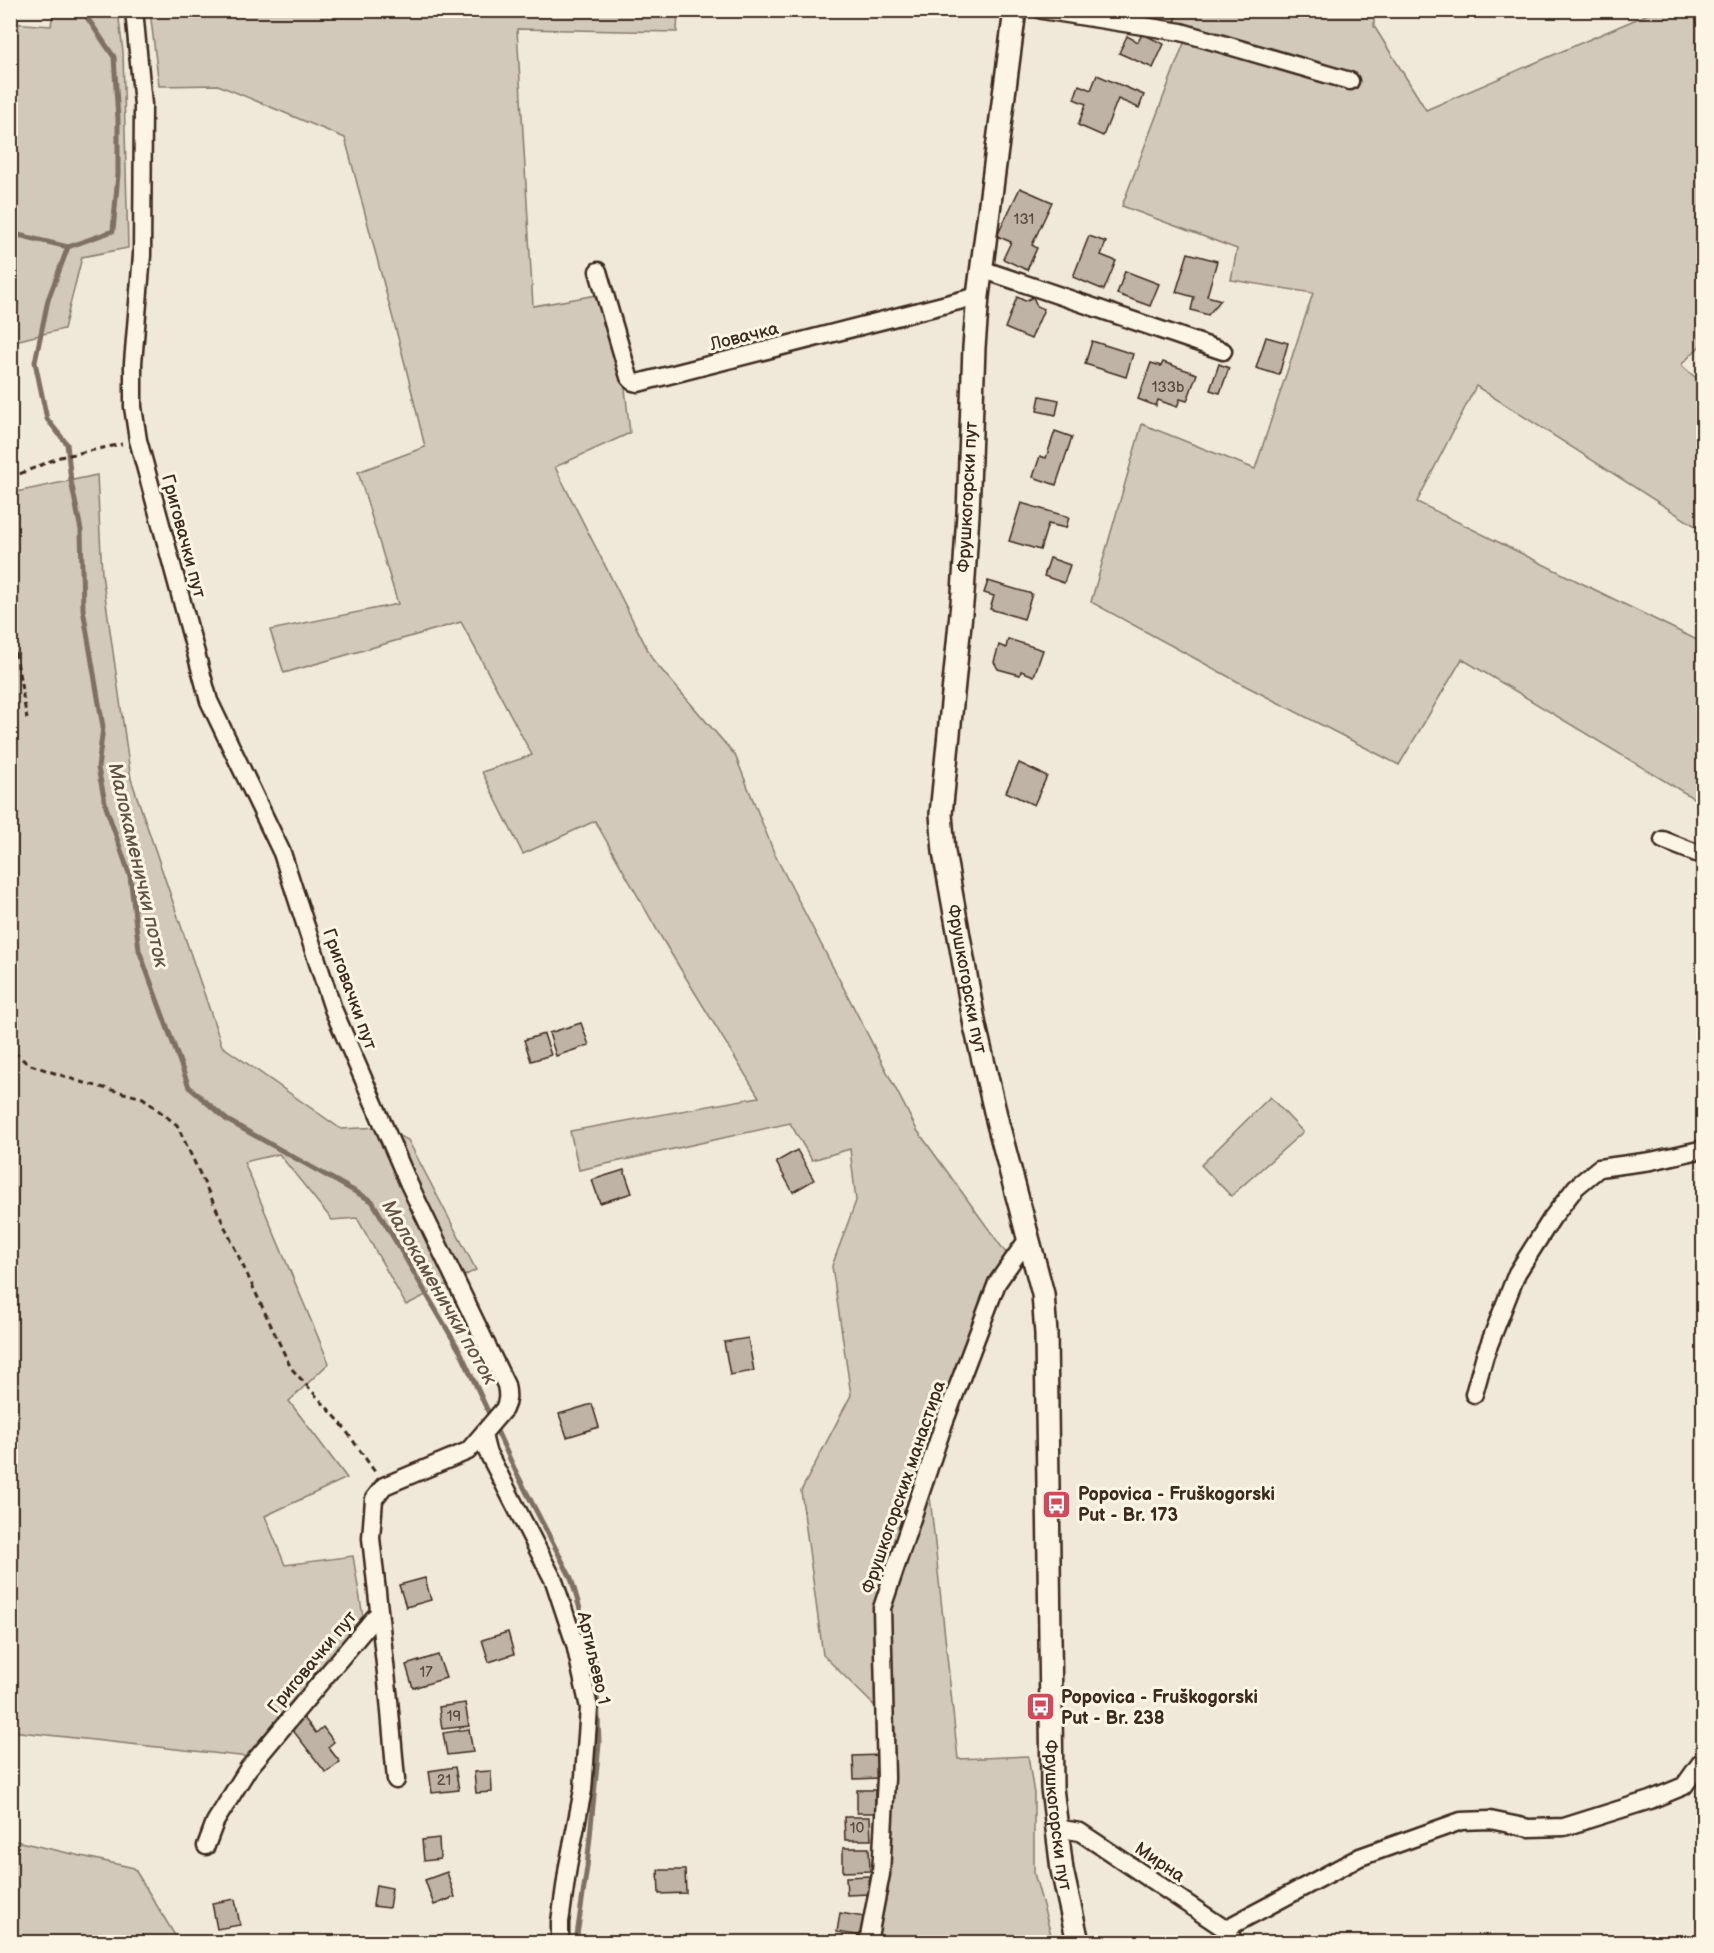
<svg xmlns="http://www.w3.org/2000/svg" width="1714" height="1953" font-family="'Balsamiq Sans',sans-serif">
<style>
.green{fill:#d2c9ba;stroke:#867a6c;stroke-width:1.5}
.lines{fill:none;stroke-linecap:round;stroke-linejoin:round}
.stream{stroke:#7e7163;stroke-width:5}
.building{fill:#beb3a4;stroke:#3b2a1e;stroke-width:1.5}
.minor-casing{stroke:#3b2a1e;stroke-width:21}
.tertiary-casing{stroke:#3b2a1e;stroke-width:26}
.path{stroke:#3b2a1e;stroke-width:3;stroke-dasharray:6 4.5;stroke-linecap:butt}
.minor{stroke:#fcf5e5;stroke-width:16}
.tertiary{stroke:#fcf5e5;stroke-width:21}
.labels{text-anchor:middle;stroke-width:6;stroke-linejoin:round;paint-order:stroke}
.number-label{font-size:15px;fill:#5c4c40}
.street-label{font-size:18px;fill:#3b2a1e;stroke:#fcf5e5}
.poi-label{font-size:18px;font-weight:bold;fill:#3b2a1e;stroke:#fcf5e5;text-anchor:start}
.water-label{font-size:20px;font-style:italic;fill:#625346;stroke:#fcf5e5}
</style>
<rect width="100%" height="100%" fill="#f0e9d9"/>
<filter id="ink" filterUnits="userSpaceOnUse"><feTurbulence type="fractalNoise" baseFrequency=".0167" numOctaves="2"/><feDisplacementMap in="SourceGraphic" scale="12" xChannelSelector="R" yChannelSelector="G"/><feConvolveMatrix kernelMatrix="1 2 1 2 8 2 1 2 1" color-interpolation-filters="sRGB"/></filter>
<g filter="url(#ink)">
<g class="green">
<path d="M53,11H118L123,52L128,248L82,257L64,329L11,342V23L51,26Z"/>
<path d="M150,11H678L677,32L517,29L533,306L614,292L630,433L555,467L653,660L735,755L775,855L917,1130L1006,1253L926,1459L958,1759L1028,1756L1034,1794V1873L1053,1942H874L888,1892L895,1726L823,1655L801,1491L851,1395L832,1266L856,1201L850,1149L812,1160L790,1123L579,1170L570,1131L759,1097L664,942L595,821L523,854L482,772L532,755L461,622L284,673L270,630L398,604L358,472L425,447L405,364L345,138L218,85L159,86Z"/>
<path d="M1007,11H1374V26L1426,110L1655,11H1703V343L1681,365L1703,384V531L1476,386L1417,502L1703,643V804L1462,659L1399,765L1242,684L1091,602L1142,424L1255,469L1313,293L1231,280L1237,249L1122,206L1187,35L1007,12Z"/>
<path d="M97,475L102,574L131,779L222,1046L341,1129L380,1127L408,1140L476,1270L406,1305L357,1218L332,1220L279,1154L244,1162L329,1363L289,1401L347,1478L265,1516L285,1565L353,1556L364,1623L258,1758L11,1731V493Z"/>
<path d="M1270,1097L1303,1132L1231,1196L1201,1165Z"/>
<path d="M11,1840L134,1868L179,1942H11Z"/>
</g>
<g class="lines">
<g class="stream">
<path d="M88,10L86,16L114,57L118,119V174L113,231L68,247L48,300L35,362L47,419L67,444L71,481L81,530L83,609L103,727L98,768L106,807L130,876L139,950L189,1087L227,1120L372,1201L461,1353L515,1470L571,1578L596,1664L599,1744L587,1867L576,1942"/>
<path d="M10,233L68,247"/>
</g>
</g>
<g class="building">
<path d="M1158,10H1178L1175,23L1156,19Z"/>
<path d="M1142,34L1164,44L1153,68L1119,53L1127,36L1138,42Z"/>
<path d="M1097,75L1144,95L1139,108L1118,99L1103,136L1078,125L1086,104L1074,99L1079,85L1091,90Z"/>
<path d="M1020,188L1052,202L1032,245L1037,248L1027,270L1003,259L1011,242L997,236Z"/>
<path d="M1089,236L1106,242L1101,255L1116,261L1104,290L1073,277Z"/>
<path d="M1188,253L1217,261L1207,296L1221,300L1208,315L1191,310L1194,297L1176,292Z"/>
<path d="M1125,271L1159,284L1150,306L1117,294Z"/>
<path d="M1017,297L1025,301L1033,297L1037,306L1044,309L1031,339L1005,328Z"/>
<path d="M1266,337L1288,343L1279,375L1256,368Z"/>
<path d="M1092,341L1133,354L1126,377L1085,364Z"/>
<path d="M1163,362L1197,374L1187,401L1180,399L1177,407L1158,400L1156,406L1138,399L1151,363L1161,366Z"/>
<path d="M1219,364L1229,368L1220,393L1210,390Z"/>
<path d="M1040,396L1059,400L1056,415L1037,411Z"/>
<path d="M1055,431L1072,437L1056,485L1033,477L1040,456L1046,458Z"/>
<path d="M1021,503L1069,517L1066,528L1048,524L1040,550L1009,541Z"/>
<path d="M1050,558L1070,565L1064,583L1044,576Z"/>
<path d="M988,581L1032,594L1024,619L990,609L994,596L984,593Z"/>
<path d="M1008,639L1043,650L1034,676L1021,671L1020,675L998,669L994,662L999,645L1006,648Z"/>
<path d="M1019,763L1047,776L1034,805L1006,792Z"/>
<path d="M581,1023L589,1045L556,1056L549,1033Z"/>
<path d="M544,1034L551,1055L531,1061L524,1040Z"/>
<path d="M797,1150L814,1180L793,1192L776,1162Z"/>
<path d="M624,1170L632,1193L600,1203L592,1180Z"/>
<path d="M748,1338L754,1371L730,1375L724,1342Z"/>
<path d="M592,1404L599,1427L567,1437L559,1414Z"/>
<path d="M425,1578L431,1600L406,1607L399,1585Z"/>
<path d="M508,1632L514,1654L489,1662L482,1640Z"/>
<path d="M438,1655L446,1678L413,1688L406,1665Z"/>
<path d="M465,1703L469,1726L442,1729L439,1707Z"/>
<path d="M304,1718L316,1733L323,1727L334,1742L328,1747L340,1762L326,1773L291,1728Z"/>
<path d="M469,1729L473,1752L447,1755L443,1733Z"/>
<path d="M880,1755V1778L854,1779L853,1756Z"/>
<path d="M455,1767L459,1790L432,1793L429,1771Z"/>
<path d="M491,1771L492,1792L476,1793L474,1772Z"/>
<rect x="857" y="1790" width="18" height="23"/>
<path d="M844,1817H870L871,1840H845Z"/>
<path d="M439,1838L440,1859L424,1861L422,1840Z"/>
<path d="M843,1848H869L870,1871L843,1872Z"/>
<path d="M658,1870H685L686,1893L659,1894Z"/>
<path d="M447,1872L455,1897L434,1905L425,1880Z"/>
<path d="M869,1876L870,1894L847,1895L846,1877Z"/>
<path d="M376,1885L392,1888L389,1908L373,1906Z"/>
<path d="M235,1899L240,1925L217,1929L212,1903Z"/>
<path d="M840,1913L865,1917L862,1936L837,1932Z"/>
</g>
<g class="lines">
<defs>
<g id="minor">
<path d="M134,10L143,105L142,255L133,363V407L138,440L209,701L282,853L333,1009L409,1184L506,1385C508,1395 508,1401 504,1409L468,1451L384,1486L374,1499L371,1538L389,1700L396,1780"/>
<path d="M1042,10L1181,32L1350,81"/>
<path d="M981,269L1223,351"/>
<path d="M598,271L629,377L633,382L638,383L978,296"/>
<path d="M1663,840L1704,856"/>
<path d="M1474,1394L1485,1355L1517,1273L1552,1218L1576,1187L1599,1168L1651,1161L1704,1149"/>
<path d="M483,1435L487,1451L554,1581L575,1644L589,1708L583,1790L568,1866L560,1922V1942"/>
<path d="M1056,1828L1080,1832L1225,1929L1235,1942"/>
<path d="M206,1846L215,1822L248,1769L375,1617L378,1615"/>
<path d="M1225,1929L1360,1857L1461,1821L1490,1820L1529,1828L1564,1827L1650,1800L1684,1786L1704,1758"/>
<path d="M868,1942L881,1874L886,1778L882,1608L944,1423L997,1283L1027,1240"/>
</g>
<g id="tertiary">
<path id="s1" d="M1015,10L978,296L974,347L968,514L963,593L941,814L944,852L975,1026L998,1124L1043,1294L1046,1334L1052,1788L1062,1870L1078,1942"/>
</g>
</defs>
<use href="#minor" class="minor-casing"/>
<use href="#tertiary" class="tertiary-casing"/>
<g class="path">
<path d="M10,478L60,457L122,444"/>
<path d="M10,621L27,719"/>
<path d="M14,1052L28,1064L81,1082L143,1098L177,1125L291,1368L340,1422L375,1472"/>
</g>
<use href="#minor" class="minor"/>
<use href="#tertiary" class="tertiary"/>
</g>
</g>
<defs>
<symbol id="bus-square" viewBox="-11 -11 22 22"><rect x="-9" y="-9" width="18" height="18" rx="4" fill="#d1495b" stroke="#fcf5e5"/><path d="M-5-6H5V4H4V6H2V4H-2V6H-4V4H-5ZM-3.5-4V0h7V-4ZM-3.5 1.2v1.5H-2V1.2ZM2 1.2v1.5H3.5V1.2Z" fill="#fff"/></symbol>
</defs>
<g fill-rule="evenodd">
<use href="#bus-square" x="1040" y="1488" width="33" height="33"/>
<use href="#bus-square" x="1024" y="1690" width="33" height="33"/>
</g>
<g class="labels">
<g class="number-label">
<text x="1024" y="224">131</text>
<text x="1168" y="392">133b</text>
<text x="426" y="1677">17</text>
<text x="454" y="1721">19</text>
<text x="444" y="1785">21</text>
<text x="857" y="1833">10</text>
</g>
<g class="street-label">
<text transform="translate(744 336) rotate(-14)" y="6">Ловачка</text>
<text transform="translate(967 497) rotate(-87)" y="6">Фрушкогорски пут</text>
<text transform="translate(184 536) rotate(75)" y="6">Григовачки пут</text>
<text dy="6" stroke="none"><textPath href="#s1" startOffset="975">Фрушкогорски пут</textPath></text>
<text transform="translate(350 989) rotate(70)" y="6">Григовачки пут</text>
<text transform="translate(903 1487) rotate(-71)" y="6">Фрушкогорских манастира</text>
<text transform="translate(594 1658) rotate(77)" y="6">Артиљево 1</text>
<text transform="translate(312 1662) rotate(-50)" y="6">Григовачки пут</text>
<text dy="6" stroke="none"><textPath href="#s1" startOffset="1821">Фрушкогорски пут</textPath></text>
<text transform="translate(1160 1862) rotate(34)" y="6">Мирна</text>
</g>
<g class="poi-label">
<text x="1078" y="1500">Popovica - Fruškogorski<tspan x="1078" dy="21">Put - Br. 173</tspan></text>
<text x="1061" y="1703">Popovica - Fruškogorski<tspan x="1061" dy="21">Put - Br. 238</tspan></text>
</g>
<g class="water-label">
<text transform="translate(139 865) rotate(77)" y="7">Малокаменички поток</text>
<text transform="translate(440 1292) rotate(60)" y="7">Малокаменички поток</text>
</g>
</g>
<rect width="1714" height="1953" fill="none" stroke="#fcf5e5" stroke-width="36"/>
<rect x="18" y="18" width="1678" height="1917" fill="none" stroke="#3b2a1e" stroke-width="2" filter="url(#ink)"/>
</svg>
